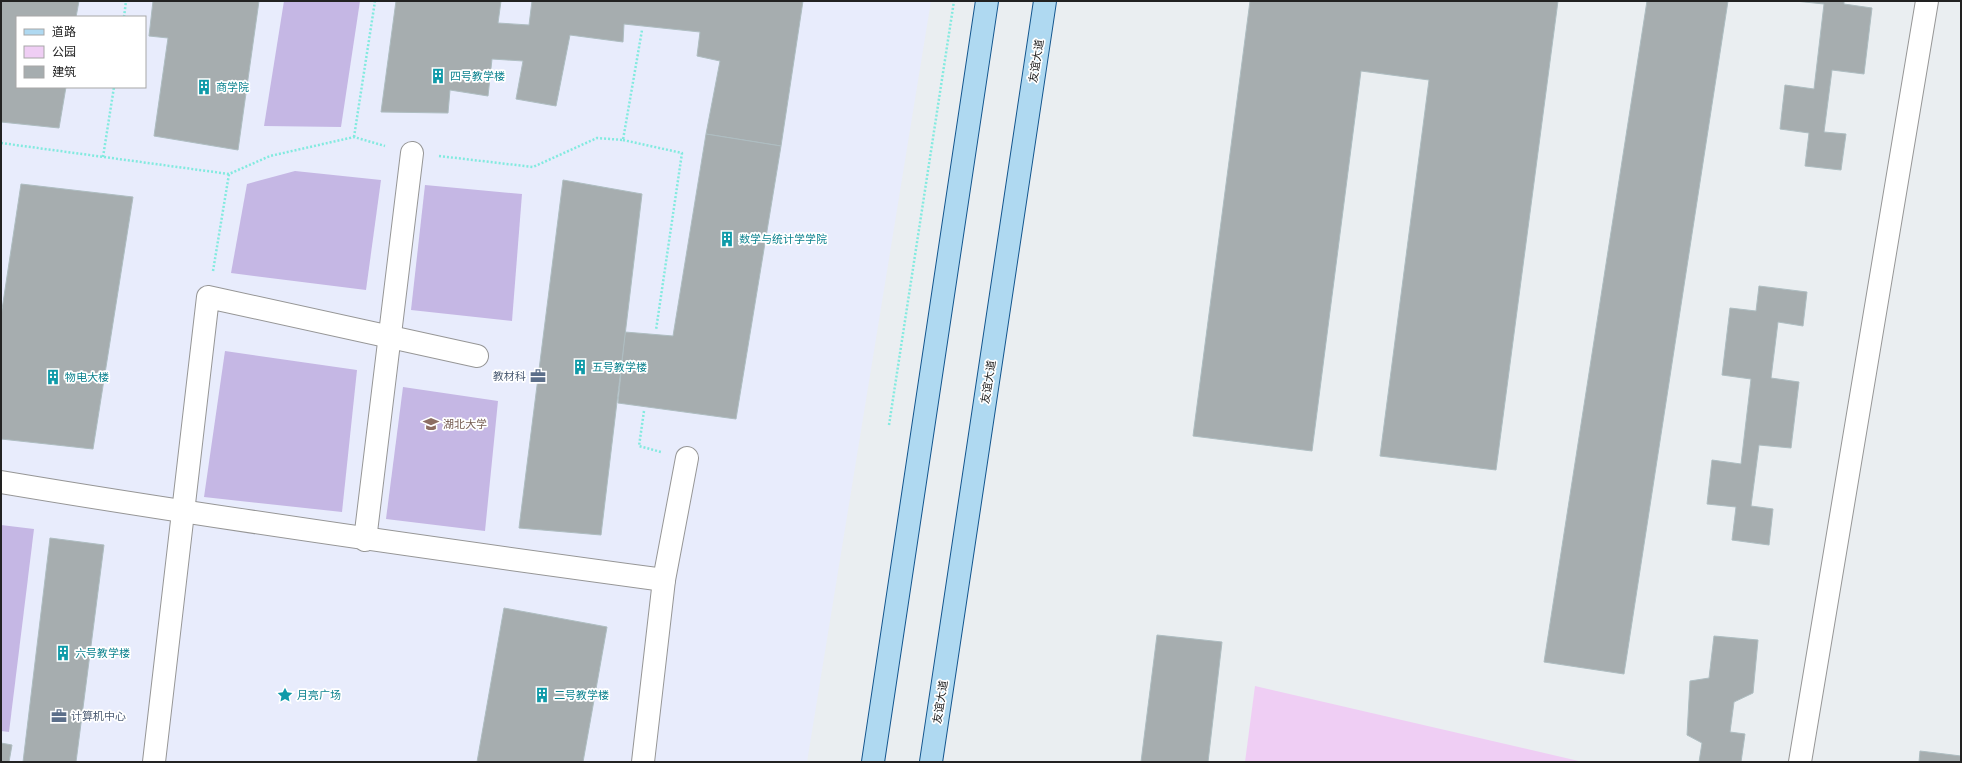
<svg xmlns="http://www.w3.org/2000/svg" width="1962" height="763" font-family="'IBM Plex Sans','Noto Sans SC',sans-serif">
<style>
.education{fill:#e8ecfc;fill-rule:evenodd}
.grass{fill:#c5b7e4}
.park{fill:#efcef4}
.building{fill:#a6adaf;stroke:#aebdc1}
.lines{fill:none;stroke-linecap:round;stroke-linejoin:round}
.minor-casing{stroke:#969696;stroke-width:24}
.major-casing{stroke:#13558d;stroke-width:24}
.path{stroke:#82eadf;stroke-width:2.5;stroke-dasharray:2 2;stroke-linecap:butt}
.minor{stroke:#fff;stroke-width:22}
.major{stroke:#afd9f1;stroke-width:22}
.labels{text-anchor:middle;stroke-width:3.5;stroke-linejoin:round;paint-order:stroke}
.street-label{font-size:11px;fill:#222;stroke:#fff}
.culture-label{font-size:11px;fill:#0d838f;stroke:#fff;text-anchor:start}
.service-label{font-size:11px;fill:#4e5e75;stroke:#fff;text-anchor:end}
.education-label{font-size:11px;fill:#785e54;stroke:#fff;text-anchor:start}
</style>
<rect width="100%" height="100%" fill="#eaeef1"/>
<path class="education" d="M1,1H931L807,762H1ZM17,17H145V87H17Z"/>
<g class="grass">
<path d="M284,1H360L341,127L264,126Z"/>
<path d="M295,171L381,180L366,290L231,273L247,184Z"/>
<path d="M425,185L522,194L512,321L411,310Z"/>
<path d="M225,351L357,370L342,512L204,497Z"/>
<path d="M403,387L498,401L485,531L386,519Z"/>
<path d="M1,525L34,529L9,732L1,731Z"/>
</g>
<path class="park" d="M1255,686L1583,762H1245Z"/>
<g class="building">
<path d="M1,1H79L76,17H17V87H66L59,128L1,122Z"/>
<path d="M153,1H259L238,150L154,136L168,38L149,36Z"/>
<path d="M396,1H501L498,23L529,25L532,1H803L781,146L706,134L720,61L697,56L700,32L624,24L623,42L570,35L556,106L516,99L523,61L492,59L488,96L450,90L448,113L381,112Z"/>
<path d="M1250,1H1558L1496,470L1380,456L1429,80L1361,71L1312,451L1193,436Z"/>
<path d="M1647,1H1728L1624,674L1544,662Z"/>
<path d="M1795,1H1844V4L1872,8L1864,74L1832,70L1824,132L1846,134L1841,170L1805,166L1809,133L1780,129L1785,85L1814,89L1824,4Z"/>
<path d="M706,134L781,146L736,419L618,403L625,332L673,336Z"/>
<path d="M563,180L642,194L601,535L519,528Z"/>
<path d="M21,184L133,197L93,449L1,439V316Z"/>
<path d="M1759,286L1807,292L1803,326L1778,322L1771,378L1799,382L1791,448L1759,445L1751,506L1773,509L1769,545L1732,540L1736,507L1707,504L1712,460L1741,464L1751,379L1722,375L1730,308L1756,311Z"/>
<path d="M50,538L104,545L76,762H23Z"/>
<path d="M504,608L607,627L583,762H477Z"/>
<path d="M1157,635L1222,642L1208,762H1141Z"/>
<path d="M1714,636L1758,640L1753,693L1734,702L1730,732L1745,734L1741,762H1699L1702,743L1687,735L1690,681L1709,678Z"/>
<path d="M1,743L12,745L9,762H1Z"/>
<path d="M1920,751L1961,756V762H1919Z"/>
</g>
<g class="lines">
<defs>
<g id="minor">
<path d="M1,482C221,519 442,550 664,580"/>
<path d="M365,540L412,153"/>
<path d="M154,762L208,297L477,356"/>
<path d="M643,762L664,580L687,458"/>
<path d="M1800,762L1927,1"/>
</g>
<g id="major">
<path d="M873,762L987,1"/>
<path d="M931,762L1045,1"/>
</g>
</defs>
<use href="#minor" class="minor-casing"/>
<use href="#major" class="major-casing"/>
<g class="path">
<path d="M124,17L126,1"/>
<path d="M354,137L375,1"/>
<path d="M623,140L682,153L656,330"/>
<path d="M1,143L229,174L270,156L354,137L385,146"/>
<path d="M439,156L533,167L597,138L623,140L642,30"/>
<path d="M103,157L114,87"/>
<path d="M213,271L229,174"/>
<path d="M644,411L639,446L661,452"/>
<path d="M889,425L954,1"/>
</g>
<use href="#minor" class="minor"/>
<use href="#major" class="major"/>
</g>
<defs>
<symbol id="building-bare" viewBox="-9 -9 18 18"><path d="M-4-6H4V6H1V3H-1V6H-4ZM-2.5-4.3h1.7v1.8h-1.7ZM.8-4.3h1.7v1.8H.8ZM-2.5-1h1.7V.8h-1.7ZM.8-1h1.7V.8H.8Z" fill="#0f9aa8" stroke="#fff" stroke-width="2.5" paint-order="stroke"/></symbol>
<symbol id="office-bare" viewBox="-9 -9 18 18"><path d="M-6-3h4V-5.5h4V-3h4V5H-6ZM-1-4.5V-3h2v-1.5ZM-6 0V1H6V0Z" fill="#5c6f8a" stroke="#fff" stroke-width="2.5" paint-order="stroke"/></symbol>
<symbol id="university-bare" viewBox="-9 -9 18 18"><path d="M0-5L7-2L0 1L-7-2ZM-4 1L0 2.5L4 1V4Q0 6-4 4Z" fill="#8d6e63" stroke="#fff" stroke-width="2.5" paint-order="stroke"/></symbol>
<symbol id="sight-bare" viewBox="-9 -9 18 18"><path d="M0-6L1.8-2.2L6-1.7L2.9 1.2L3.7 5.4L0 3.3L-3.7 5.4L-2.9 1.2L-6-1.7L-1.8-2.2Z" fill="#0f9aa8" stroke="#fff" stroke-width="2.5" paint-order="stroke"/></symbol>
</defs>
<g fill-rule="evenodd">
<use href="#building-bare" x="427" y="65" width="22" height="22"/>
<use href="#building-bare" x="193" y="76" width="22" height="22"/>
<use href="#building-bare" x="716" y="228" width="22" height="22"/>
<use href="#building-bare" x="569" y="356" width="22" height="22"/>
<use href="#office-bare" x="527" y="365" width="22" height="22"/>
<use href="#building-bare" x="42" y="366" width="22" height="22"/>
<use href="#university-bare" x="420" y="413" width="22" height="22"/>
<use href="#building-bare" x="52" y="642" width="22" height="22"/>
<use href="#sight-bare" x="274" y="684" width="22" height="22"/>
<use href="#building-bare" x="531" y="684" width="22" height="22"/>
<use href="#office-bare" x="48" y="705" width="22" height="22"/>
</g>
<g class="labels">
<g class="street-label">
<text transform="translate(1036 61) rotate(-81)" y="4">友谊大道</text>
<text transform="translate(988 382) rotate(-81)" y="4">友谊大道</text>
<text transform="translate(940 702) rotate(-81)" y="4">友谊大道</text>
</g>
<g class="culture-label">
<text x="450" y="80">四号教学楼</text>
<text x="216" y="91">商学院</text>
<text x="739" y="243">数学与统计学学院</text>
<text x="592" y="371">五号教学楼</text>
<text x="65" y="381">物电大楼</text>
<text x="75" y="657">六号教学楼</text>
<text x="297" y="699">月亮广场</text>
<text x="554" y="699">二号教学楼</text>
</g>
<g class="service-label">
<text x="526" y="380">教材科</text>
<text x="71" y="720" text-anchor="start">计算机中心</text>
</g>
<g class="education-label">
<text x="443" y="428">湖北大学</text>
</g>
</g>
<rect width="1962" height="763" fill="none" stroke="#222222" stroke-width="4"/>
<rect x="16" y="16" width="130" height="72" fill="#ffffff" stroke="#a7a7a7"/>
<rect x="24" y="29" width="20" height="6" fill="#afd9f1" stroke="#a7a7a7"/>
<text x="52" y="36" font-size="12" fill="#222222">道路</text>
<rect x="24" y="46" width="20" height="12" fill="#efcef4" stroke="#a7a7a7"/>
<text x="52" y="56" font-size="12" fill="#222222">公园</text>
<rect x="24" y="66" width="20" height="12" fill="#a6adaf" stroke="#a7a7a7"/>
<text x="52" y="76" font-size="12" fill="#222222">建筑</text>
</svg>
